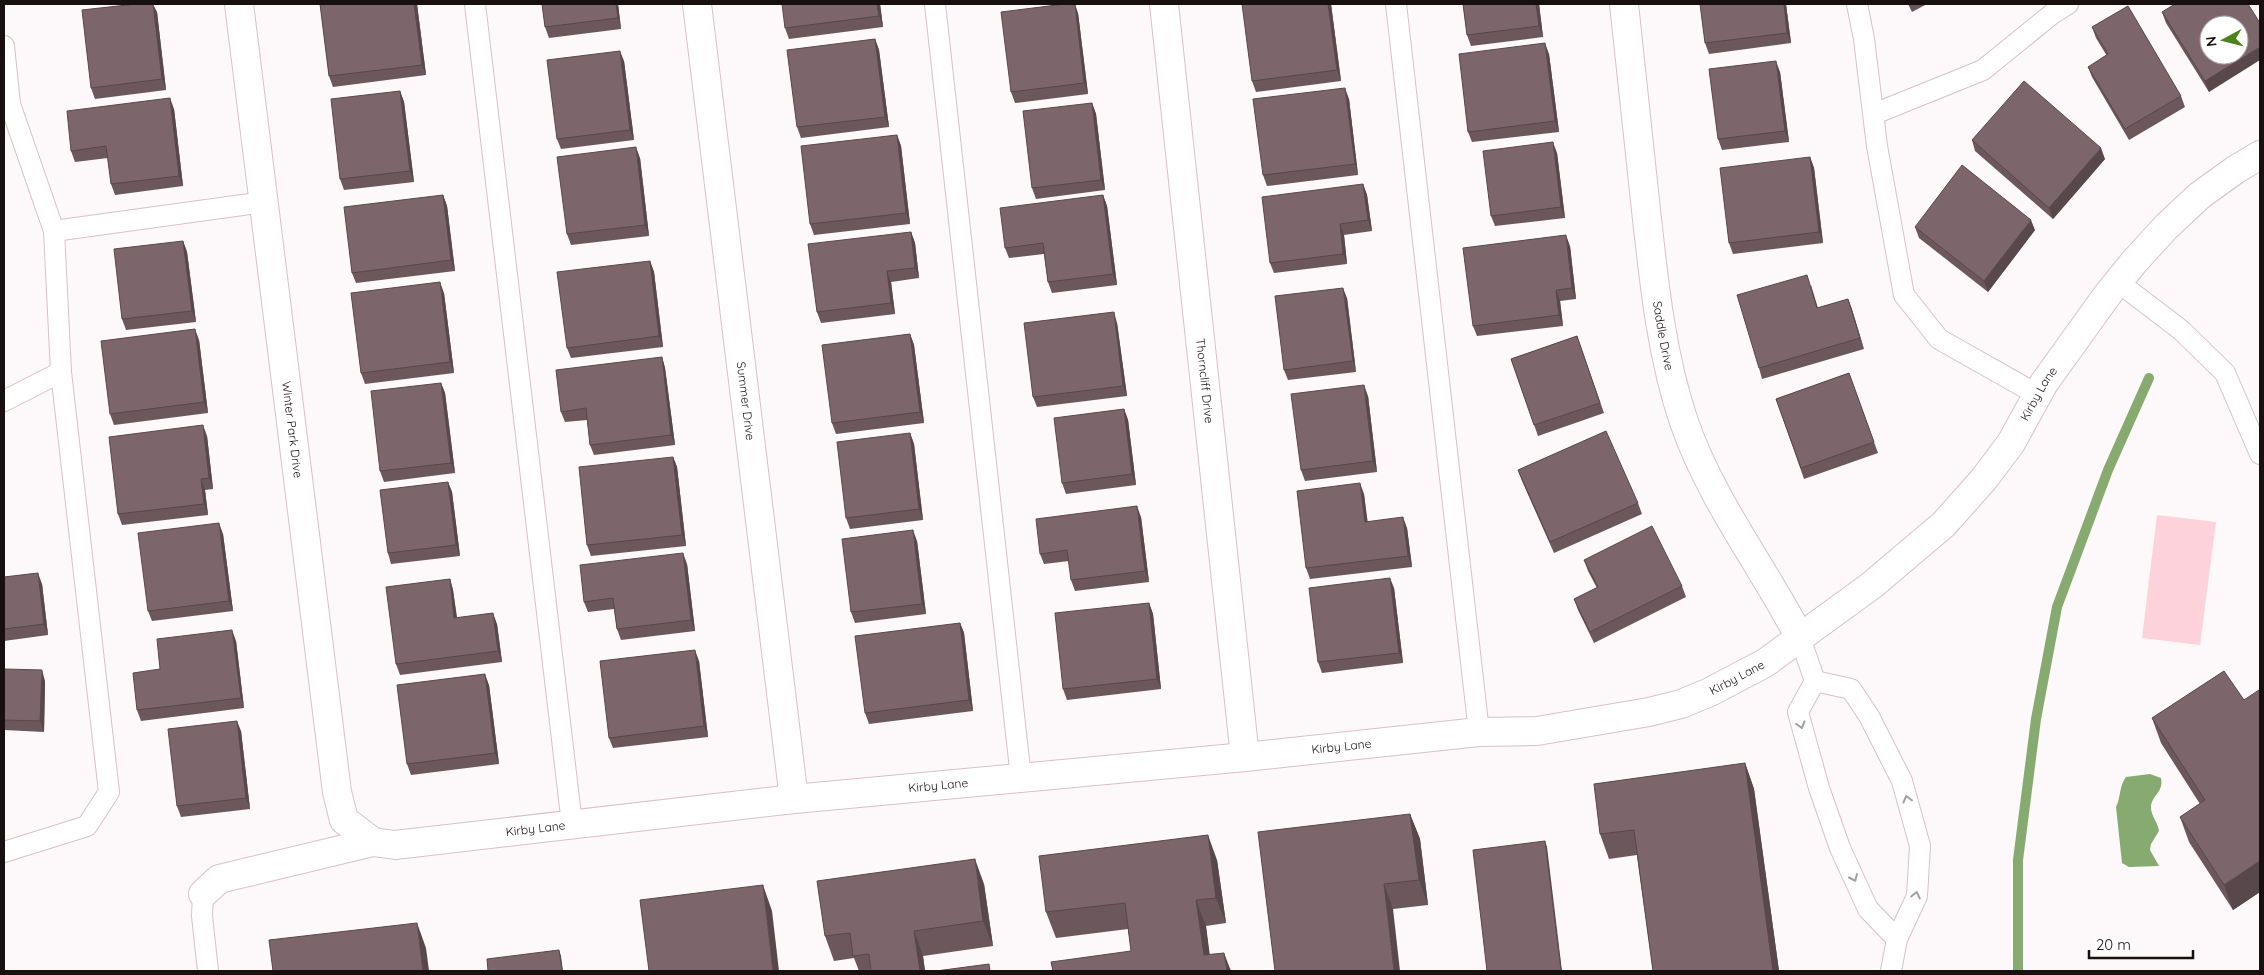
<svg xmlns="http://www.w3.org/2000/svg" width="2264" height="975" font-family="Quicksand,sans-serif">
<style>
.green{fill:#fdd2db}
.water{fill:#86aa70}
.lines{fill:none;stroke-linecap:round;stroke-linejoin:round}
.stream{stroke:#86aa70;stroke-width:10}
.service-casing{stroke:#dbc0c6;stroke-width:22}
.minor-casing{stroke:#dbc0c6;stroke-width:30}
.service{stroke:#fff;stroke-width:20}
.minor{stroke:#fff;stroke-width:28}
.wall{fill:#6c585c}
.shaded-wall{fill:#58474b}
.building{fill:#7d666b;stroke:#58474b;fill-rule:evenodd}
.oneway{stroke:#a39fa0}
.labels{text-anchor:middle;stroke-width:5;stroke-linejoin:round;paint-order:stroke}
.street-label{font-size:12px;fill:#180f11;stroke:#fff}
</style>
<rect width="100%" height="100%" fill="#fdf8f9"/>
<path class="green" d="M2157,515L2216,522L2200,645L2142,638Z"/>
<path class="water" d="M2150,774L2161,778C2164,793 2151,795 2151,808C2151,815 2158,823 2159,831L2151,844L2150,850L2159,866L2129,867L2122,863L2116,807C2121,797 2119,786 2126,777Z"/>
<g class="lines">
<path class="stream" d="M2018,971V860L2036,719L2057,607L2108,470L2149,378"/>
<defs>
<g id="service">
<path d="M475,4L572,824"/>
<path d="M935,4L1021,778"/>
<path d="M1396,4L1479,732"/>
<path d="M1857,4L1864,39L1877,146L1904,295L1939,339L2038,395"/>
<path d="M4,46L10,104"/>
<path d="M4,105L10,104L54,231"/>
<path d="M1874,114L1983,70L2052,14L2068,4"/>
<path d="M2118,282L2181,330L2225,373L2260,454"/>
<path d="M4,401L61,372L54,231L264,202"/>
<path d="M1800,638L1815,681L1798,712L1819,788L1840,848L1868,909L1897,939"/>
<path d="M1815,681L1851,689L1869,716L1902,781L1920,846L1917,896L1897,939L1891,971"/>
<path d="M4,852L87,826L109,792L61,372"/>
<path d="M203,894L202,916L208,971"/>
</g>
<g id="minor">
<path id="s1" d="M239,4L337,792L344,820L373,842"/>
<path id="s2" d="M697,4L794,799"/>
<path id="s3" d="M1164,4L1245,757"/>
<path id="s4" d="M1624,4C1632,73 1639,142 1646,210C1654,282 1661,354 1684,422C1711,500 1762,565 1800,638"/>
<path id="s5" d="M203,894L219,879L373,842L395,845L794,799L1245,757L1479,732L1537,731L1649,712L1681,704L1710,692L1765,663L1872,585L1944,524L1984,479L2011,443L2044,383L2108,294L2134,262L2166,227L2199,196L2235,170L2260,155"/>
</g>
</defs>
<use href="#service" class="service-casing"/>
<use href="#minor" class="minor-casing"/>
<use href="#service" class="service"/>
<use href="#minor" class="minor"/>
</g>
<g class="wall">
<path d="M320,4H417L426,75L333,87L329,76Z"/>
<path d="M542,4H618L621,29L549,38L545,27Z"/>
<path d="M880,4L883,27L789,39L785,28Z"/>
<path d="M1331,4L1341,81L1256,92L1252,81Z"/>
<path d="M1463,4H1539L1543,37L1471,46L1467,35Z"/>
<path d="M1786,4L1791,43L1709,54L1705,43Z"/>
<path d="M1908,4H1927L1912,12Z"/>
<path d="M157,12L166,90L95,99L91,88Z"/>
<path d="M2162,12L2260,23L2209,92L2166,23Z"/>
<path d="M1078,13L1088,94L1015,103L1011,92Z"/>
<path d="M2092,27L2181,96L2185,107L2129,140L2092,77L2088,67L2107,56L2096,38Z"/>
<path d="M875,39L879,50L889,127L801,138L797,127Z"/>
<path d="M1549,54L1559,132L1472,142L1468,132Z"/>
<path d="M624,61L634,140L561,149L557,139Z"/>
<path d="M1780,72L1789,142L1722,150L1718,139Z"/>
<path d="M400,91L404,102L414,182L344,190L340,179Z"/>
<path d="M1349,99L1358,175L1267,186L1263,175Z"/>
<path d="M1092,103L1096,114L1105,190L1036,199L1032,188Z"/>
<path d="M174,109L183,186L115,195L111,184L108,158L75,162L71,151Z"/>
<path d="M897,135L901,146L910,224L814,235L810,224Z"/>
<path d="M1972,140L2105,159L2053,219L1975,151Z"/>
<path d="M1557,153L1565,218L1495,226L1491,216Z"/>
<path d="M1810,157L1814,168L1823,243L1733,254L1729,243Z"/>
<path d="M640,158L649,236L571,245L567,234Z"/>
<path d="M1363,184L1367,195L1372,231L1344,235L1347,264L1274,273L1270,263Z"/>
<path d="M443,195L447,206L455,271L356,283L352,273Z"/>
<path d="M1103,195L1107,206L1117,285L1052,293L1048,282L1044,254L1009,258L1005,248Z"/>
<path d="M1915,227L2035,230L1988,292L1919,238Z"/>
<path d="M911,232L915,243L919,278L891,282L895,314L821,323L817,312Z"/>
<path d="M183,241L187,252L196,322L126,330L122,319Z"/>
<path d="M1570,246L1576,299L1560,301L1563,326L1477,336L1473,326Z"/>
<path d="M650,261L654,272L663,347L571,358L567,348Z"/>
<path d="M1811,285L1818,308L1848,299L1864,349L1762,379L1759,368Z"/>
<path d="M444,293L454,373L365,384L361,373Z"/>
<path d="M1347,298L1356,372L1288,380L1284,370Z"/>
<path d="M1117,323L1127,396L1037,407L1033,397Z"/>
<path d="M910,334L914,345L924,423L836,434L832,423Z"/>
<path d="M1577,336L1604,413L1538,436L1511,359Z"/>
<path d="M199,340L208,413L114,425L110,414Z"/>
<path d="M662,357L665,368L675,445L594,455L590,445L587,420L565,422L561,412Z"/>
<path d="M1849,373L1878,453L1804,479L1776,399Z"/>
<path d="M441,383L445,393L455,473L384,482L380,471Z"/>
<path d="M1368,396L1377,472L1305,481L1301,470Z"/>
<path d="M1124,409L1128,420L1136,485L1066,494L1062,483Z"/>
<path d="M910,433L914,444L923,520L850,529L846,518Z"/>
<path d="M207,436L213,489L205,490L208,515L122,525L118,514Z"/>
<path d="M673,457L677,467L686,546L591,556L587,545Z"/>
<path d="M1518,470L1638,503L1642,514L1554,553L1522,481Z"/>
<path d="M448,482L452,492L460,556L391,564L388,553Z"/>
<path d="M1364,494L1367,521L1407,528L1412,567L1310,579L1306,568Z"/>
<path d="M1141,517L1149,582L1075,591L1071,580L1069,561L1044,564L1040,554Z"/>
<path d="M223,534L233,611L152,621L148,611Z"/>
<path d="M917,541L926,614L855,623L851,612Z"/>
<path d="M1584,560L1682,586L1686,597L1594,643L1578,610L1574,599L1597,588L1588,571Z"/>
<path d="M687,564L695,631L621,640L617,629L614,609L588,612L584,602Z"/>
<path d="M4,577L42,584L48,635L4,641Z"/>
<path d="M450,579L453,590L457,617L497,624L502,662L400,675L396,664Z"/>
<path d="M1394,588L1403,663L1322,673L1318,662Z"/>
<path d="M1149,603L1153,614L1161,689L1067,700L1063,689Z"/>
<path d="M960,623L964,633L973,711L869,724L865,713Z"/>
<path d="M236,641L244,708L141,721L137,710L160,669Z"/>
<path d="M699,661L708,737L613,748L609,738Z"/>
<path d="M4,669L45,681L44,732L4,730Z"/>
<path d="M489,685L499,764L411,775L407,764Z"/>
<path d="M2260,692V892L2233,910L2189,842L2180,817L2200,804L2161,743L2152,718L2244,700Z"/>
<path d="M241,731L250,809L181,817L177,806Z"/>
<path d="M1745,763L1754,789L1779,971H1653L1637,855L1609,859L1600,834Z"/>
<path d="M1410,814L1420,839L1428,905L1393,909L1275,971Z"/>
<path d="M1217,860L1226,923L1206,926L1209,955L1231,971L1131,951L1128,929L1056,938L1046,912Z"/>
<path d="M984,884L993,946L923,956L925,971H859L854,958L834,961L825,936Z"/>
</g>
<g class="shaded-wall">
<path d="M153,4L157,12L166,90L162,79Z"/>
<path d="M414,4H417L426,75L422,65Z"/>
<path d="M616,4H618L621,29L618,18Z"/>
<path d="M877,4H880L883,27L879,16Z"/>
<path d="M1075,4L1078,13L1088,94L1084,83Z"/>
<path d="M1328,4H1331L1341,81L1337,70Z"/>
<path d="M1536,4H1539L1543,37L1539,26Z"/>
<path d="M1784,4H1786L1791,43L1787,33Z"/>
<path d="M875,39L879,50L889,127L885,117Z"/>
<path d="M1545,43L1549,54L1559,132L1555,121Z"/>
<path d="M2260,47V60L2209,92L2205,81Z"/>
<path d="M620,51L624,61L634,140L630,130Z"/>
<path d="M1776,61L1780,72L1789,142L1785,131Z"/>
<path d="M1345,88L1349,99L1358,175L1355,164Z"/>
<path d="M400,91L404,102L414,182L410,171Z"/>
<path d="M170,98L174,109L183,186L179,176Z"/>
<path d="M1092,103L1096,114L1105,190L1101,180Z"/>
<path d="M897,135L901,146L910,224L906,213Z"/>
<path d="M1553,142L1557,153L1565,218L1561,207Z"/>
<path d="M636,147L640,158L649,236L645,225Z"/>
<path d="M2101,148L2105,159L2053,219L2049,208Z"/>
<path d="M1810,157L1814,168L1823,243L1819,232Z"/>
<path d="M1363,184L1367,195L1372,231L1368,220Z"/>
<path d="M443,195L447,206L455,271L451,260Z"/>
<path d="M1103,195L1107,206L1117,285L1113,274Z"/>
<path d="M2031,220L2035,230L1988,292L1984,281Z"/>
<path d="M1340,224L1344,235L1347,264L1343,254Z"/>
<path d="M911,232L915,243L919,278L915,268Z"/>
<path d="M1566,235L1570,246L1576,299L1572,288Z"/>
<path d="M183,241L187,252L196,322L192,311Z"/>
<path d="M650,261L654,272L663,347L659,336Z"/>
<path d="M887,271L891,282L895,314L891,303Z"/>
<path d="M440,282L444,293L454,373L450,362Z"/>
<path d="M1343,288L1347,298L1356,372L1353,361Z"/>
<path d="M1556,290L1560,301L1563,326L1559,315Z"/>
<path d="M1848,299L1852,309L1864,349L1860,338Z"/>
<path d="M1114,312L1117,323L1127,396L1123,386Z"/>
<path d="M195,329L199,340L208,413L204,402Z"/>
<path d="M910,334L914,345L924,423L920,412Z"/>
<path d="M662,357L665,368L675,445L671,435Z"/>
<path d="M441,383L445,393L455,473L451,463Z"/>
<path d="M1364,385L1368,396L1377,472L1373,461Z"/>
<path d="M1124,409L1128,420L1136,485L1132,474Z"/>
<path d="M203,425L207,436L213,489L209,478Z"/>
<path d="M910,433L914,444L923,520L919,509Z"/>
<path d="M673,457L677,467L686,546L682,535Z"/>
<path d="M201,479L205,490L208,515L204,504Z"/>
<path d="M448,482L452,492L460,556L456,545Z"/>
<path d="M1360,483L1364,494L1369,532L1365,522Z"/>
<path d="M1137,506L1141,517L1149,582L1145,571Z"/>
<path d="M1403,517L1407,528L1412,567L1408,556Z"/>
<path d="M219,523L223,534L233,611L229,601Z"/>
<path d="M913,530L917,541L926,614L922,604Z"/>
<path d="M683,553L687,564L695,631L691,620Z"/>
<path d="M38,573L42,584L48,635L44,624Z"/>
<path d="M1390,578L1394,588L1403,663L1399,653Z"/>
<path d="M450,579L453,590L458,628L454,618Z"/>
<path d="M1149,603L1153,614L1161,689L1157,679Z"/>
<path d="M493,613L497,624L502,662L498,651Z"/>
<path d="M960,623L964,633L973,711L969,700Z"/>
<path d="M232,630L236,641L244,708L241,698Z"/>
<path d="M695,650L699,661L708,737L704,726Z"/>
<path d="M42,670L45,681L44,732L40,721Z"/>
<path d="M485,674L489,685L499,764L495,753Z"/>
<path d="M237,721L241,731L250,809L246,798Z"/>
<path d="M1745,763L1754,789L1779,971H1773Z"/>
<path d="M1410,814L1420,839L1428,905L1419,880Z"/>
<path d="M1208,835L1217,860L1226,923L1216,898Z"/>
<path d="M1545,841L1547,847L1562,971H1561Z"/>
<path d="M975,859L984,884L993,946L983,921Z"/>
<path d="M2260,861V892L2233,910L2224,885Z"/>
<path d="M1384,884L1393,909L1400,971H1394Z"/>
<path d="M763,885L772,911L779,971H773Z"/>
<path d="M1196,900L1206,926L1212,971L1204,955Z"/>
<path d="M417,923L426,948L429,971H423Z"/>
<path d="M914,931L923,956L925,971H920Z"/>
<path d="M559,950L561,956L563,971H562Z"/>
<path d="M1224,953L1231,971H1227Z"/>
</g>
<g class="building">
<path d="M136,4H153L162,79L91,88L82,10Z"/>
<path d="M320,4H414L422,65L329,76Z"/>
<path d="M542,4H616L618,18L545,27Z"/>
<path d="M782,4H877L879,16L785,28Z"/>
<path d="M1065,4H1075L1084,83L1011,92L1001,12Z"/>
<path d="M1242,4H1328L1337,70L1252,81Z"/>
<path d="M1463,4H1536L1539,26L1467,35Z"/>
<path d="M1700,4H1784L1787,33L1705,43Z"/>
<path d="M2175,4H2248L2260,23V47L2205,81L2162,12ZM2209,25H2239V55H2209Z"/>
<path d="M2128,6L2181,96L2125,129L2088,67L2108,54L2092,27Z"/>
<path d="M875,39L885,117L797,127L787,50Z"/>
<path d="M1545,43L1555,121L1468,132L1459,54Z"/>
<path d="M620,51L630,130L557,139L547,60Z"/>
<path d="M1776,61L1785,131L1718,139L1709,69Z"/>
<path d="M2024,81L2101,148L2049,208L1972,140Z"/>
<path d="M1345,88L1355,164L1263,175L1253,99Z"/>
<path d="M400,91L410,171L340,179L331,99Z"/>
<path d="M170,98L179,176L111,184L106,146L71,151L67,111Z"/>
<path d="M1092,103L1101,180L1032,188L1023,111Z"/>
<path d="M897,135L906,213L810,224L801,146Z"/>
<path d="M1553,142L1561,207L1491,216L1483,151Z"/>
<path d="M636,147L645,225L567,234L557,157Z"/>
<path d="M1810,157L1819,232L1729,243L1720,168Z"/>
<path d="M1962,165L2031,220L1984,281L1915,227Z"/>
<path d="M1363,184L1368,220L1340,224L1343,254L1270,263L1262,197Z"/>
<path d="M443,195L451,260L352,273L344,207Z"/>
<path d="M1103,195L1113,274L1048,282L1043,243L1005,248L1000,208Z"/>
<path d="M911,232L915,268L887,271L891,303L817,312L808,244Z"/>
<path d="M1566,235L1572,288L1556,290L1559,315L1473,326L1463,248Z"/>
<path d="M183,241L192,311L122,319L114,249Z"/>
<path d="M650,261L659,336L567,348L557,272Z"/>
<path d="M1807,275L1817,308L1848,299L1860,338L1759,368L1737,295Z"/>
<path d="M440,282L450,362L361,373L351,293Z"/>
<path d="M1343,288L1353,361L1284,370L1275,296Z"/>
<path d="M1114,312L1123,386L1033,397L1024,323Z"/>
<path d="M195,329L204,402L110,414L101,341Z"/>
<path d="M910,334L920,412L832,423L822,345Z"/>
<path d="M1577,336L1600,403L1534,425L1511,359Z"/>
<path d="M662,357L671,435L590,445L586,408L561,412L556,370Z"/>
<path d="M1849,373L1874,442L1801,468L1776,399Z"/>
<path d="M441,383L451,463L380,471L371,391Z"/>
<path d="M1364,385L1373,461L1301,470L1291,394Z"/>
<path d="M1124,409L1132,474L1062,483L1054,418Z"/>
<path d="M203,425L209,478L201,479L204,504L118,514L109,437Z"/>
<path d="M1606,431L1638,503L1550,542L1518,470Z"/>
<path d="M910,433L919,509L846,518L837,442Z"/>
<path d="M673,457L682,535L587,545L579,467Z"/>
<path d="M448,482L456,545L388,553L380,490Z"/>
<path d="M1360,483L1365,522L1403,517L1408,556L1306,568L1297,491Z"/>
<path d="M1137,506L1145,571L1071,580L1067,550L1040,554L1036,519Z"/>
<path d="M219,523L229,601L148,611L138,533Z"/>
<path d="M1652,526L1682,586L1590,632L1574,599L1598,587L1584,560Z"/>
<path d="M913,530L922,604L851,612L842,539Z"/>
<path d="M683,553L691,620L617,629L613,598L584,602L580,565Z"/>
<path d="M38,573L44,624L4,629V577Z"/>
<path d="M1390,578L1399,653L1318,662L1309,588Z"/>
<path d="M450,579L454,618L493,613L498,651L396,664L386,587Z"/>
<path d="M1149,603L1157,679L1063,689L1055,613Z"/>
<path d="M960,623L969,700L865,713L855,636Z"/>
<path d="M232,630L241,698L137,710L133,673L160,669L157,639Z"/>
<path d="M695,650L704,726L609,738L600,661Z"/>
<path d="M4,669L42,670L40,721L4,720Z"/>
<path d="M2224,671L2244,700L2259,690L2260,692V819L2259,820L2260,821V861L2224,885L2180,817L2205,800L2152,718Z"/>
<path d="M485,674L495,753L407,764L397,685Z"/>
<path d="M237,721L246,798L177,806L168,729Z"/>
<path d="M1745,763L1773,971H1653L1634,830L1600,834L1594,784Z"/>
<path d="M1410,814L1419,880L1384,884L1394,971H1275L1258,832Z"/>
<path d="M1208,835L1216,898L1196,900L1204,955L1224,953L1227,971H1053L1051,962L1131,951L1125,903L1046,912L1039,856Z"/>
<path d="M1545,841L1561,971H1487L1473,850Z"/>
<path d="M975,859L983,921L914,931L920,971H871L869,954L853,956L850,933L825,936L817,881Z"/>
<path d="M763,885L773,971H649L640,900Z"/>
<path d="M417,923L423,971H273L269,940Z"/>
<path d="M559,950L562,971H488L487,959Z"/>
<path d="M989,964L990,971H936Z"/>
</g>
<defs><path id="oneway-chevron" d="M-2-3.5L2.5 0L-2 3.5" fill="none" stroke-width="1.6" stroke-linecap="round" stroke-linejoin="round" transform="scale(1.25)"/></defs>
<g class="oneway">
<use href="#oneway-chevron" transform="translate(1801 725) rotate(74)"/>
<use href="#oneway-chevron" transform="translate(1907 799) rotate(-105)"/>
<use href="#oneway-chevron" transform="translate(1854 878) rotate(66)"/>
<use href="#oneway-chevron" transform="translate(1916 895) rotate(-78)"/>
</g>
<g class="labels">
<g class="street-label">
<text dy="4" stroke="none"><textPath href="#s4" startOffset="334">Saddle Drive</textPath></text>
<text dy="4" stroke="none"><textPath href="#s3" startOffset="379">Thorncliff Drive</textPath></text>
<text dy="4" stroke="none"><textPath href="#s5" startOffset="1979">Kirby Lane</textPath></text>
<text dy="4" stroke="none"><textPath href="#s2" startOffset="400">Summer Drive</textPath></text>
<text dy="4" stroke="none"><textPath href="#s1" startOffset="429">Winter Park Drive</textPath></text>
<text dy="4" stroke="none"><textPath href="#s5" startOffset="1559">Kirby Lane</textPath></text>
<text dy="4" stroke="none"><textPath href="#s5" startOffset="1154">Kirby Lane</textPath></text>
<text dy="4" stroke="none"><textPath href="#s5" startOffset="749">Kirby Lane</textPath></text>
<text dy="4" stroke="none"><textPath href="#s5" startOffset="344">Kirby Lane</textPath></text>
</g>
</g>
<rect width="2264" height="975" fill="none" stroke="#180f11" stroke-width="10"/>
<g transform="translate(2224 40) rotate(263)"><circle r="24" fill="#ffffff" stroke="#a39fa0"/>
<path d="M0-4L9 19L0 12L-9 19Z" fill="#4c8219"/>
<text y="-8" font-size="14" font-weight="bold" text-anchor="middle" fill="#180f11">N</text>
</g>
<path d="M2089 950v8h104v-8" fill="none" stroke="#180f11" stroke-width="2.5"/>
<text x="2096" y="950" font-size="15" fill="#180f11" stroke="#ffffff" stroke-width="4" paint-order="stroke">20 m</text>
</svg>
